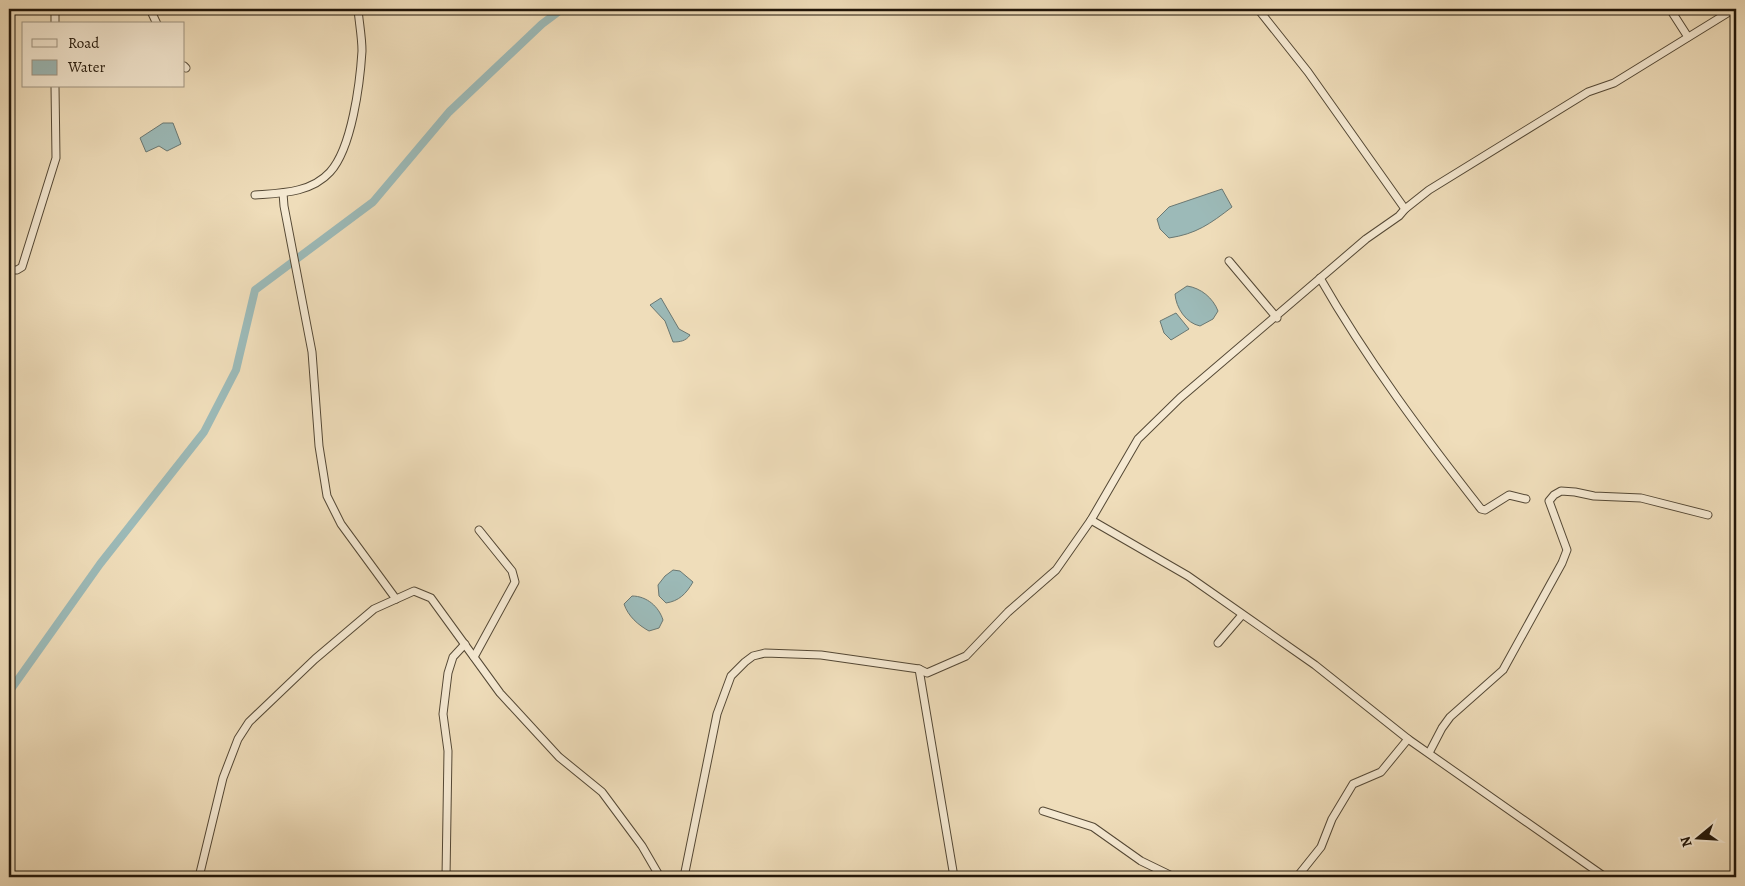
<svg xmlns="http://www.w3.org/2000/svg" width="1745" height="886" font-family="Alegreya,serif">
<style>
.water{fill:#9cbab8;stroke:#6b7872}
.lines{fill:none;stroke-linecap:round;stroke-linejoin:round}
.canal{stroke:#9cbab8;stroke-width:8}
.street-casing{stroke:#544835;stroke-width:9}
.street{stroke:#f5e9d2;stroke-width:7}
</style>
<rect width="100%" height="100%" fill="#efddba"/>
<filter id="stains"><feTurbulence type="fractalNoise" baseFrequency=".004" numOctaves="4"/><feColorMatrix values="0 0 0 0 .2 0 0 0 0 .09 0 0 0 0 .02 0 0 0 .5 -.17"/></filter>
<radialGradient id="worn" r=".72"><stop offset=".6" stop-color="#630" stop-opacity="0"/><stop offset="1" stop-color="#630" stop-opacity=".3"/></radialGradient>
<g class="water">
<path d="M163,123H173L181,144L167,151L159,146L146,152L140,138Z"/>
<path d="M1222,189L1232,207C1210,224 1196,234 1169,238L1160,229L1157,219L1169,207Z"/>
<path d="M1187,286C1201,288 1213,298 1218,311L1213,319L1200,326C1186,323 1176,308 1175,294Z"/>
<path d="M661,298L679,329L690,335C686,341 680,342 673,342L665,321L650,305Z"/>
<path d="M1176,313L1189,329L1171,340L1164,333L1160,321Z"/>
<path d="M673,570L680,571L693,582C686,594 679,601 666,603L659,596L658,585L665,576Z"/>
<path d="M632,596C647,596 659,607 663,620L659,628L649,631C638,625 628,616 624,604Z"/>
</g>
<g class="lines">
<path class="canal" d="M9,692L100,564L204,432L236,370L255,290L373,202L449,112L542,24L562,9"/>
<defs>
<g id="street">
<path d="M55,9V24"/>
<path d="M150,9L157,24"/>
<path d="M1258,9L1308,72L1405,209"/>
<path d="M1670,9L1688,37"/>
<path d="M184,66L186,68"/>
<path d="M283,193L284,206L312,352L319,446L327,496L341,524L396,599"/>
<path d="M255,195C281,193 311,193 330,172C352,148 360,83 362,51C362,37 359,22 358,9"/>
<path d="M1229,261L1277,318"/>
<path d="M9,270H17L22,267L56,158L55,86"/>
<path d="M1320,278C1367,360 1423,435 1481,509L1485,510L1509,495L1526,499"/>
<path d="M1091,520L1188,576L1315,665L1408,739L1605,877"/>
<path d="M1218,643L1242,615"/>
<path d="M474,657L515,582L512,571L479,530"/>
<path d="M919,669L954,877"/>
<path d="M1429,753L1442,728L1450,717L1503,670L1562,563L1567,550L1549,501L1554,495L1561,491L1575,492L1594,496L1641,498L1708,515"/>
<path d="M1043,811L1093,827L1141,861L1174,877"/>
<path d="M199,877L223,778L238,739L249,722L315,659L374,609L414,591L431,598L500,693L559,757L602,792L642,846L660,877"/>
<path d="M446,877L448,751L443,714L448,673L453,657L465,644"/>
<path d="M684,877L717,714L731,676L745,662L753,656L765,653L821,655L919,669L927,673L966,656L1008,612L1056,570L1091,520L1138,439L1180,398L1366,239L1399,216L1405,209L1429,190L1588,92L1614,83L1734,9"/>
<path d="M1297,877L1321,847L1332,819L1353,784L1381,772L1408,739"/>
</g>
</defs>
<use href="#street" class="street-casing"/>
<use href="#street" class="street"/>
</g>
<rect width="1745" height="886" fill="none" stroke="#efddba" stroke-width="30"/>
<rect x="10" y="10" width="1725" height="866" fill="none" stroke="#211609" stroke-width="2.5"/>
<rect x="15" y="15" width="1715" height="856" fill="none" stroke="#211609"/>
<rect x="22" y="22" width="162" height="65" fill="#f5e9d2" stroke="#a09582"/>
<rect x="32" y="39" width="25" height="8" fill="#f5e9d2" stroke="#a09582"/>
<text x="68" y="48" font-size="15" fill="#211609">Road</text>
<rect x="32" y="60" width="25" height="15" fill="#9cbab8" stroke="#a09582"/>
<text x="68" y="72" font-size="15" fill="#211609">Water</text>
<g transform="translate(1698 838) rotate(252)" stroke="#f5e9d2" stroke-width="4" paint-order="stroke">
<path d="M0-4L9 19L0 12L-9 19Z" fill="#211609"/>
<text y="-8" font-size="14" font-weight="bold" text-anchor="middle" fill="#211609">N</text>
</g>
<rect width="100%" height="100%" filter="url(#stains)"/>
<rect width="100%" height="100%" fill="url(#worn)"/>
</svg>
